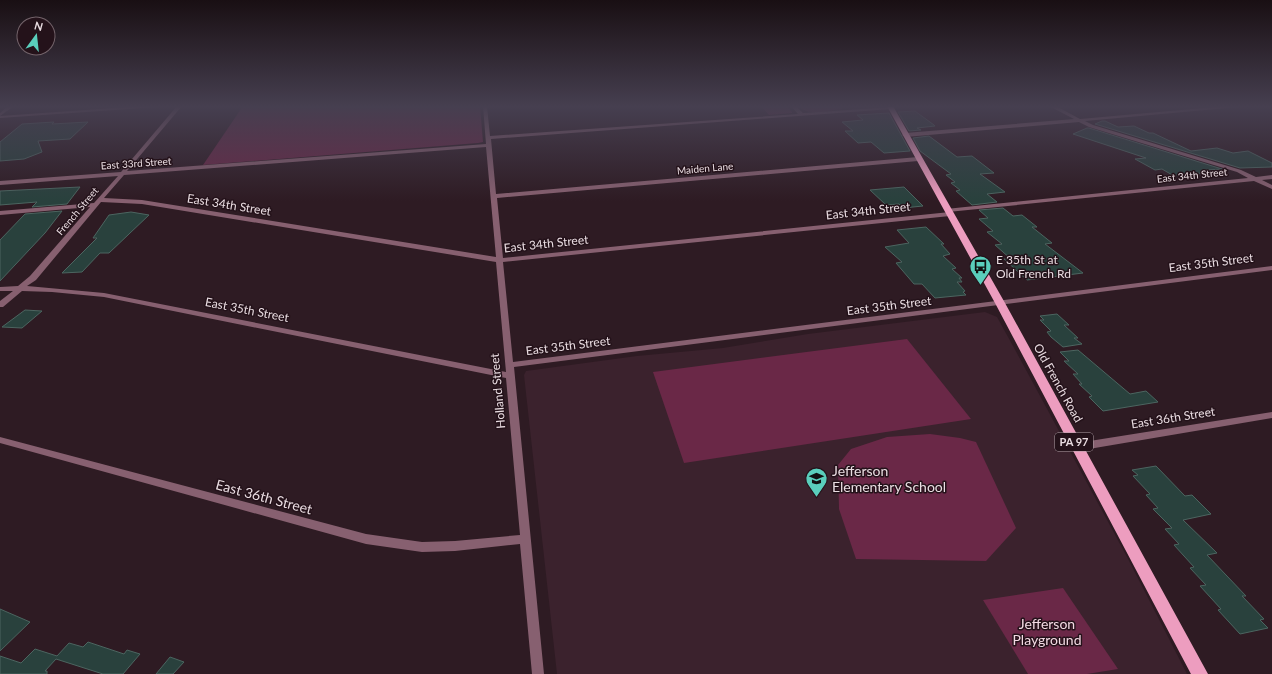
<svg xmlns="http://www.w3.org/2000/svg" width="1272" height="674" font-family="Lato,sans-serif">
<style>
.built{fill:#3b222d}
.green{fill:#6a2847}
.building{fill:#29413d;stroke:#4c6560}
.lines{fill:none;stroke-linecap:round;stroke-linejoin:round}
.minor{fill:#876070;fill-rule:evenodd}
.tertiary{fill:#876070;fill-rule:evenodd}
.primary{fill:#ed9dbf;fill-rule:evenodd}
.labels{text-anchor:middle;stroke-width:3;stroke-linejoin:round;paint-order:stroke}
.far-street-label{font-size:10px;fill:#eadde2;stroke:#24121a}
.shield{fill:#24121a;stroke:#afa0a6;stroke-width:1}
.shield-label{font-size:11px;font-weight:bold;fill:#eadde2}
.street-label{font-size:12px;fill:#eadde2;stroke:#24121a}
.poi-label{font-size:12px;fill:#eadde2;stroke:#24121a;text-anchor:start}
.near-poi-label{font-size:14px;fill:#eadde2;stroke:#24121a;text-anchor:start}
.near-street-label{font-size:14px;fill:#eadde2;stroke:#24121a}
.near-park-label{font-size:14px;fill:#f4dae4;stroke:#24121a}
</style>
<rect width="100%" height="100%" fill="#2e1b23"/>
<path class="built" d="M985,312L997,317L1013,346L1127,557L1187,674H557L524,375L526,371L637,356L723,348L808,334Z"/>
<g class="green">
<path d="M243,106H480L483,142L478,143L203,165Z"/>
<path d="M761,106H787L792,112V113L769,115Z"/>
<path d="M798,106H839L843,109C829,110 808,117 798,106Z"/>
<path d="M907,339L971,419L684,463L653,372Z"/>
<path d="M930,434L960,438L976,442L1016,528L986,561L856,559L839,509L838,465L851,449L887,437Z"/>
<path d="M1063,588L1118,669L1087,674H1028L983,600Z"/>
</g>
<g class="building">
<path d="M915,111L934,125L935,126L917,128L921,130L909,131L898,112Z"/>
<path d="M889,113L910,151L884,153L871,142L858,143L845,131H853L842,122L863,120L857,115Z"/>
<path d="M1102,121H1105L1118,127L1134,126L1149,133H1153L1191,151L1217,148L1233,153L1248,151L1272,163V167L1240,168L1095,124Z"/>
<path d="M54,122L52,124L88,122L70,139L38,141L42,152L24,159L0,161V142L22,124Z"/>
<path d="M1087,128H1089L1222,169L1206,170L1211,172L1174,176L1162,169L1155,170L1135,159L1146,158L1073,134Z"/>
<path d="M929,136L957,157L972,156L994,173L980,174L1005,192L987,194L997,202L972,205L956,191L960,190L951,183L955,182L946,175L951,174L920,151L913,138Z"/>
<path d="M80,187L67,204L32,207L37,202L0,205V191Z"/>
<path d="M904,187L923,206L903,208L899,204L886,205L870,190Z"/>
<path d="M1003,208L1013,216L1022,215L1037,227H1032L1052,243L1045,244L1083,273L1027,280L1004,259H1011L995,245L1002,244L987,232L993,231L979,219L988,218L979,210Z"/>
<path d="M62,211L45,233L0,281V240L25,214Z"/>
<path d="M131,212L149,215L109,253H100L82,272L62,273L97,238H93L109,215Z"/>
<path d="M926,227L944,244H941L950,254L943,256L956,268L952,269L962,278H959L962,282H957L965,291L963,292L966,295L935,298L922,284H914L896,263L902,262L885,247L909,243L897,230Z"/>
<path d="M25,310L42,311L22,328L2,327Z"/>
<path d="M1057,314L1069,325H1064L1078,338H1074L1082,344L1063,347L1051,337L1047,332L1051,331L1040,320H1044L1040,316Z"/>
<path d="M1078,350L1130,394L1146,391L1158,402L1103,411L1089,397L1092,396L1079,384H1082L1073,374H1078L1064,361H1069L1060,352Z"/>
<path d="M1156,466L1185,496L1192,495L1211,514L1183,520L1217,553L1207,555L1246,596H1242L1264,619L1260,620L1268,628L1240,634L1218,610L1221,609L1200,586L1206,585L1190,568L1194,567L1174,545L1179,544L1165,529L1172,528L1153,509L1158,508L1146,495L1150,494L1133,476L1138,475L1132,470Z"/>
<path d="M0,609L30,622L0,651Z"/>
<path d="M88,642L124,654L127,650L140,654L123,674H103L56,659L45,671H47V674H0V656L21,663L35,649L57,656L69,643L83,647Z"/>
<path d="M170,657L184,662L173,674H156Z"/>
</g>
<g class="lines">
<g class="minor">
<path d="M141,106H172L0,118V116Z"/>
<path d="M177,106H182L127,171L486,144L483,106H487L490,136L798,114L791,106H796L803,113L891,107L893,108L891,109L491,139L496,194L918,157L921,159L918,161L497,198L503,258L950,212L953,214L950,216L503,262L513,362L1272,266V270L514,367L544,674H532L520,544L455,551L422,552L366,544L0,443V437L366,534L422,542L455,541L520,535L506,378L104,297L52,292L22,291L3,307H0V301L13,291H0V287L18,286L30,276L90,207L0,215V211L94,203L118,176L0,185V181L121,172ZM486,147L496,257L142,200L104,198L124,175ZM101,202L142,204L496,262L506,372L104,293L27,286L36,280Z"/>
<path d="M1049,106H1056L1080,119L1225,106H1249L1085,121L1093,125L1241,170L1256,177L1272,175V179L1262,180L1272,185V189L1254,181L948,212L945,210L946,209L1248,178L1237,172L1089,127L1079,122L905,137L902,135L905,133L1074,119Z"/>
<path d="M1272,412V418L1077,451L1074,450L1072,447L1074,444L1077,443Z"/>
</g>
<path class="tertiary" d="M8,106H14L0,116V113Z"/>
<path class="primary" d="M887,106H893L1005,303L1208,674H1191L995,303Z"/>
</g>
<linearGradient id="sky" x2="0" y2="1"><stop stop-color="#190f13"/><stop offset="0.53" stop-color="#463f50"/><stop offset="1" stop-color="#463f50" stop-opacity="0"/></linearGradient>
<rect width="1272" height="201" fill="url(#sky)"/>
<defs>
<symbol id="bus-pin" viewBox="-11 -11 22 30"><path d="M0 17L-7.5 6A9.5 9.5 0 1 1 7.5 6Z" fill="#5acebc" stroke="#24121a"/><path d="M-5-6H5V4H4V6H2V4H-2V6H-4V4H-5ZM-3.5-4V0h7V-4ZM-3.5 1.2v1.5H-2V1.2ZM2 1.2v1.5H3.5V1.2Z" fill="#111"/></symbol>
<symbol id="school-pin" viewBox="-11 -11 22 30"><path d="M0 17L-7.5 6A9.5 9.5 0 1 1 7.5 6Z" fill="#5acebc" stroke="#24121a"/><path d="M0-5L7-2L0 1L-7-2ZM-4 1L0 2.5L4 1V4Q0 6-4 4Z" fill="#111"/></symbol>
</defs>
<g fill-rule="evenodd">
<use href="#bus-pin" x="968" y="254" width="25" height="34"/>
<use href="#school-pin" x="804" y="466" width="25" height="34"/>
</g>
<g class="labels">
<g class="far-street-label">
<text transform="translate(136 163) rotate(-4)" y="4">East 33rd Street</text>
<text transform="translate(705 168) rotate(-5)" y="4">Maiden Lane</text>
<text transform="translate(1192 175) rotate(-6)" y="4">East 34th Street</text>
<text transform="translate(77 211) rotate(-50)" y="4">French Street</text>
</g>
<rect class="shield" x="1055" y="433" width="38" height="18" rx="3"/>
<g class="shield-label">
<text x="1074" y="446">PA 97</text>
</g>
<g class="street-label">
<text transform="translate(229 205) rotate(9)" y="4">East 34th Street</text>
<text transform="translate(868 211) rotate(-6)" y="4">East 34th Street</text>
<text transform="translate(546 244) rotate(-6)" y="4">East 34th Street</text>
<text transform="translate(1211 263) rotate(-7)" y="4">East 35th Street</text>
<text transform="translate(889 306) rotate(-7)" y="4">East 35th Street</text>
<text transform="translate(247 310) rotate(11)" y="4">East 35th Street</text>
<text transform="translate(568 346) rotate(-7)" y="4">East 35th Street</text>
<text transform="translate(1058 383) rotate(61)" y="4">Old French Road</text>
<text transform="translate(498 391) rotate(-95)" y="4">Holland Street</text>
<text transform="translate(1173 418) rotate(-9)" y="4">East 36th Street</text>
</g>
<g class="poi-label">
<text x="996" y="264">E 35th St at<tspan x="996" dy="14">Old French Rd</tspan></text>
</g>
<g class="near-poi-label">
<text x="832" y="476">Jefferson<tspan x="832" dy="16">Elementary School</tspan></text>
</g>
<g class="near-street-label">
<text transform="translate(264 497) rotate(15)" y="5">East 36th Street</text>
</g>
<g class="near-park-label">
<text x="1047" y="629">Jefferson<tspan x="1047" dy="16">Playground</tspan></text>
</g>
</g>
<g transform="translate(36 36) rotate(15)"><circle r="19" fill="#24121a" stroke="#73636a"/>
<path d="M0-3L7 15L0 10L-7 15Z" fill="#5acebc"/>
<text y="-6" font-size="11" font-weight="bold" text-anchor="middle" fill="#eadde2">N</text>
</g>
</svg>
